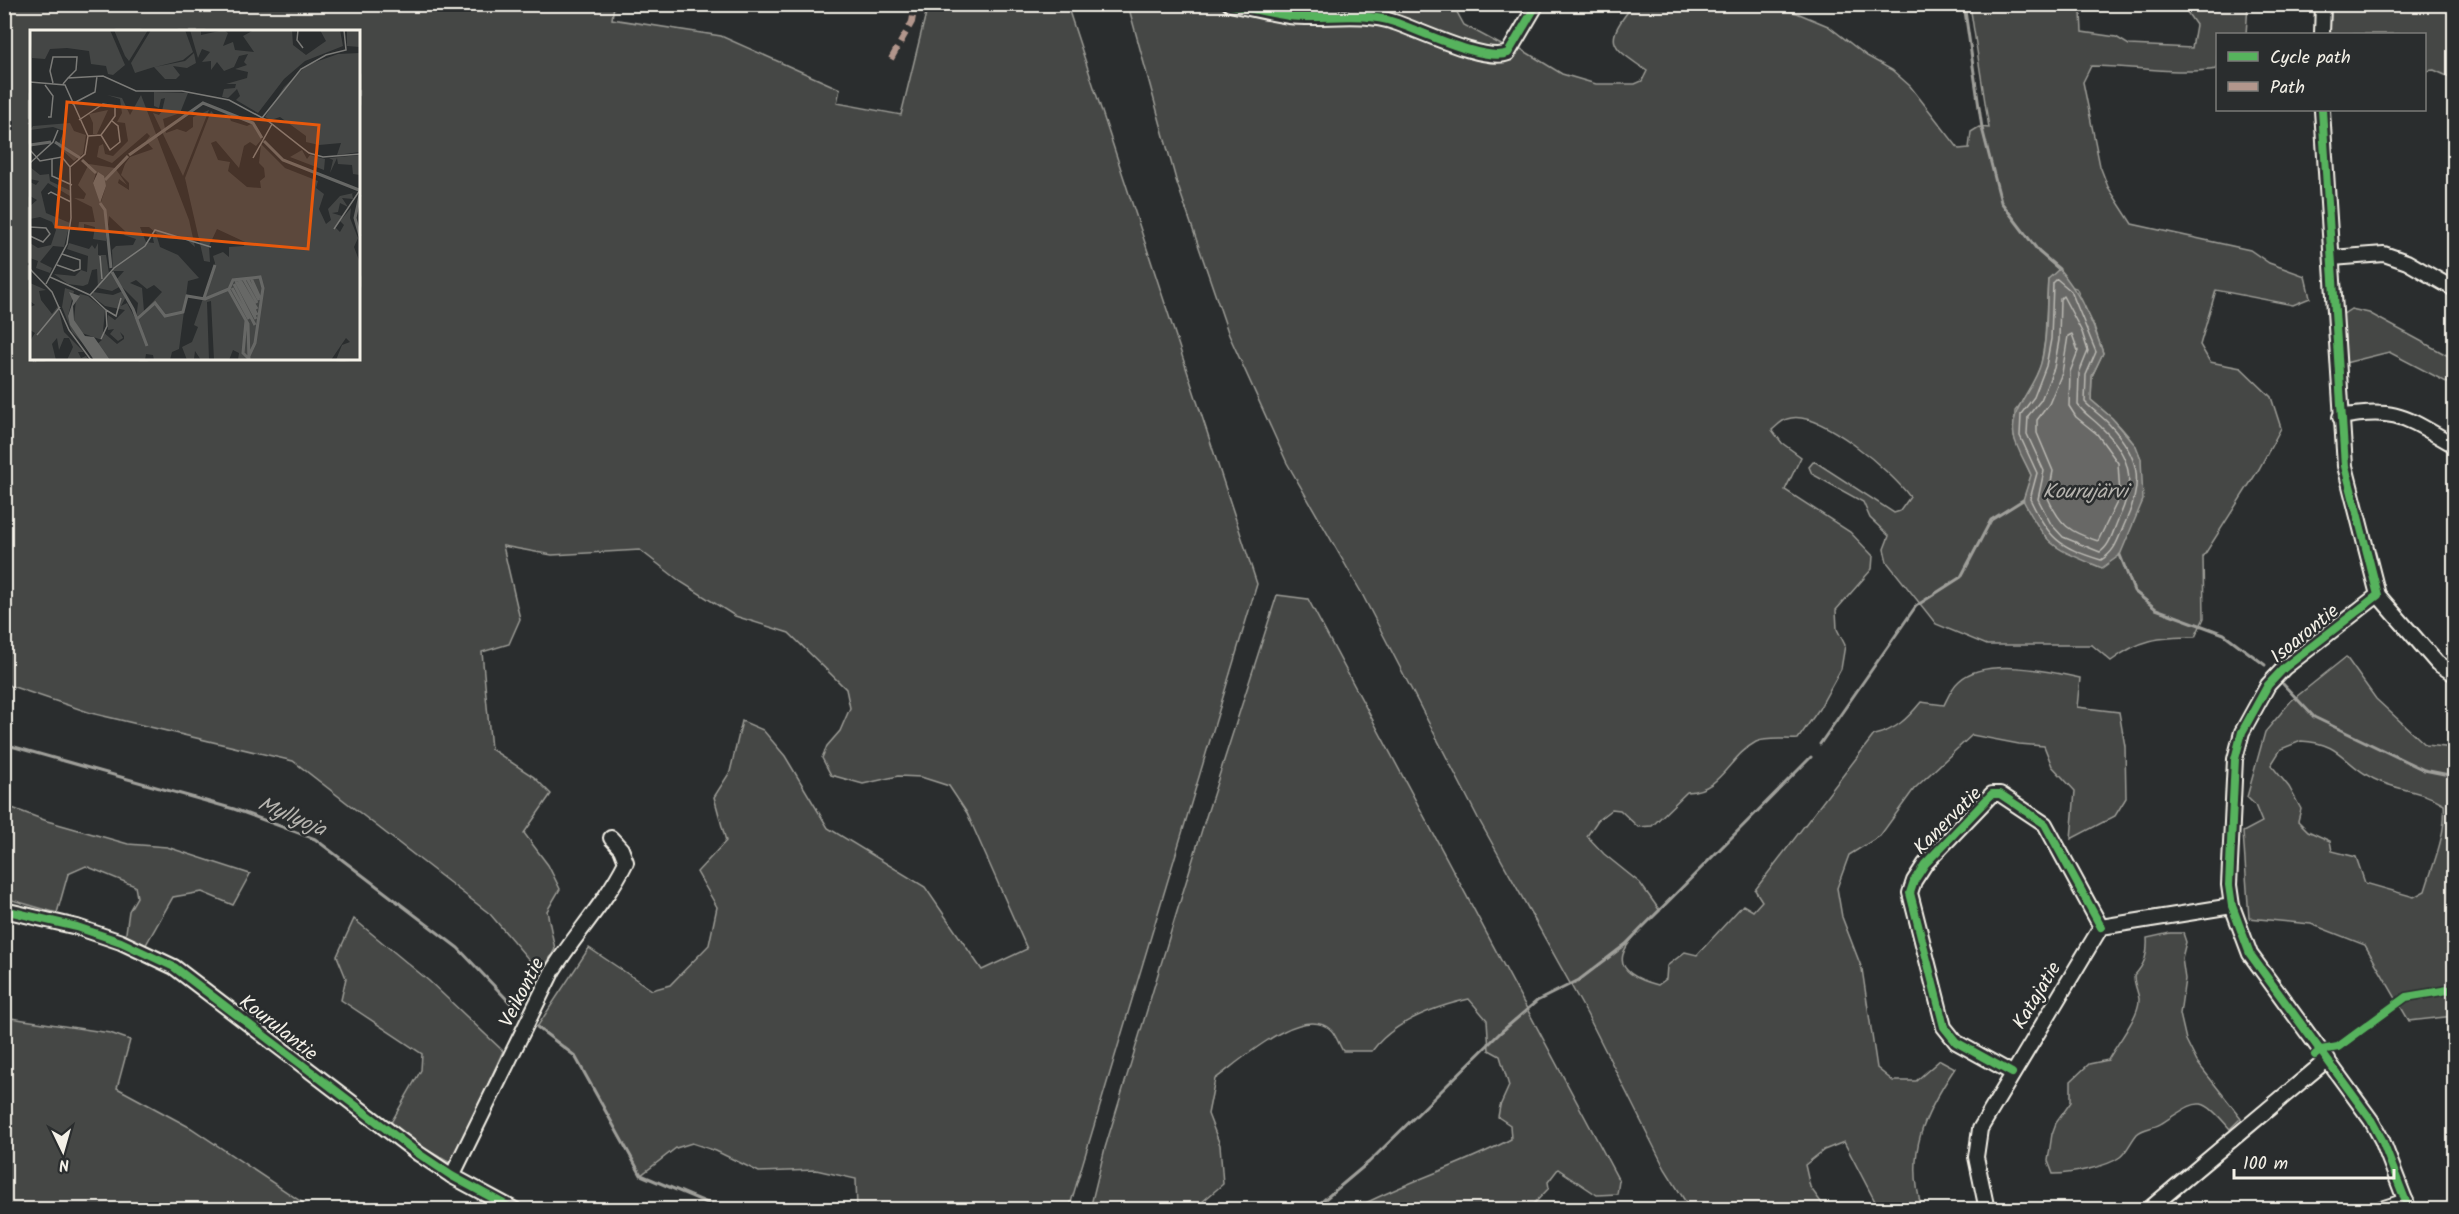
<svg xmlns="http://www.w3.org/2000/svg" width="2459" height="1214" font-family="Kalam,sans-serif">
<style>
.green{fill:#444645;stroke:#9c9c96;stroke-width:1.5;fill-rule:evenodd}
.water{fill:#676866;stroke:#9f9f9a;stroke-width:1.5}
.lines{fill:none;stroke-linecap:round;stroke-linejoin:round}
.shore{stroke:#bcbab4;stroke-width:1.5}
.stream{stroke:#9f9f9a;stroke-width:3}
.minor-casing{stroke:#f4f1e8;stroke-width:18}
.minor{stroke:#2a2d2e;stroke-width:14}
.quiet{stroke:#b2968c;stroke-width:6;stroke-dasharray:12 6;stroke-linecap:butt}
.cycleway-casing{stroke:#2a2d2e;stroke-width:11}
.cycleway{stroke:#56b35d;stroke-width:8}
.labels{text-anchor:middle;stroke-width:5;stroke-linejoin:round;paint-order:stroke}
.street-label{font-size:20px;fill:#f4f1e8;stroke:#2a2d2e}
.water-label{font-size:21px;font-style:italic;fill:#b5b3ae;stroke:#2a2d2e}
.inset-river{fill:none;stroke:#676866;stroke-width:3}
.inset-road{fill:none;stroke:#7b7b78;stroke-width:1.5}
.view{fill:#e8590c;fill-opacity:0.15;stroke:#e8590c;stroke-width:3}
.inset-edge{fill:none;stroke:#f4f1e8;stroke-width:3}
</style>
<rect width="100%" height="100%" fill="#2a2d2e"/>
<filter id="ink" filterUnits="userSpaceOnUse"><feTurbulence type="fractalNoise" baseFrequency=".0167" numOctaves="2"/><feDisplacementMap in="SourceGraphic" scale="12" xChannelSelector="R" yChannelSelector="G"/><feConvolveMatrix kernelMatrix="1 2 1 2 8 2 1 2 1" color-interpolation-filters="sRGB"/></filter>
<g filter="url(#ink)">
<g class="green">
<path d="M5,4L614,5L612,19L721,36L840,89L837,103L901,115L928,5H1067L1257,584L1069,1209H857L856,1179L816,1170L759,1172L716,1151L692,1143L676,1148L641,1175L575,1056L537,1027L589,948L652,990L670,985L709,945L717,907L697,872L726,841L714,797L730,772L742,721L763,730L785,756L828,828L925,887L982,970L1027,949L967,813L949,786L921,777L898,776L863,784L831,775L822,758L827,746L840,731L850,708L846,689L789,633L735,616L681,582L640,550L552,555L503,546L520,619L509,644L482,652L491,749L534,777L551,794L524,833L548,865L560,889L547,911L555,949L541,974L490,914L293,761L91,713L5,684ZM32,32H358V358H32Z"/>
<path d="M1253,4L1269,9L1273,4L1453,5L1464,25L1505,47L1521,49L1562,74L1596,84H1635L1642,81L1647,71C1610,45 1603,43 1633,5H1772L1777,8L1797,13L1828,26L1867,56L1892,70L1910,86L1959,149L1969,148L1971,132L1979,127L1989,128L1970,5H2077L2069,7L2081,12L2082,32L2116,37L2129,45L2192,48L2196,25L2182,5H2248L2246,34H2218L2217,69C2175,75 2134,66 2091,66L2083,82L2100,166L2108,187L2132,224L2250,250L2269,263L2305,276L2310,298L2293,305L2216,290L2200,345L2210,362L2241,368L2271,397L2281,428L2259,469L2203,557L2204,618L2195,637C2159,637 2140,639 2111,661L2092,645H1987L1936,624L1887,562L1884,549L1889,536L1870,518L1863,502L1812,474L1809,467L1814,461L1894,513L1900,511L1910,497C1893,473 1818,407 1787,419C1782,420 1776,427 1772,430L1782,443L1801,457L1785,490L1850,532L1873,556L1872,569L1836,610L1837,629L1845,645L1841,669L1819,709L1798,739C1786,740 1767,737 1756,742C1728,757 1722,791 1687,792L1652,826L1638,827L1620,810L1612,809L1598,820L1587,836L1604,854L1640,883L1660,911C1631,939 1593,968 1658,985L1666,979L1667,966L1685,952L1697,955L1743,905L1753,911L1762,901L1755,890L1874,735C1896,730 1907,719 1921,702L1944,705C1948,697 1952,687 1959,681C1984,657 2049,671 2080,678L2077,707L2119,712L2125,746L2126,798L2115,816L2071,839L2075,791L2052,766L2044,746L2019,744L1972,735L1914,789L1880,836L1849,855L1837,888L1842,917L1862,969L1877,1068L1893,1081H1916L1940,1060L1955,1068C1924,1115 1905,1153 1922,1209H1879L1844,1142L1824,1150L1805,1165L1810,1187L1826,1209H1690L1665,1169L1587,1014L1478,818L1361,592L1287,463L1229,335L1176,180L1128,5ZM2048,279L2076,288L2094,326L2103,353L2092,376L2091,400C2110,416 2132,434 2141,459L2120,555L2031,475L2014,437L2015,411L2029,394L2041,365L2045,339Z"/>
<path d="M2331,5H2454V79L2434,70L2425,71L2424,34H2330Z"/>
<path d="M2351,309L2369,313L2454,359V386L2389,352L2345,363L2342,315Z"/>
<path d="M1277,595L1308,599L1619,1181L1617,1194L1597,1195L1558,1169L1548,1182L1549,1188L1529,1209H1354C1404,1182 1461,1166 1511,1139L1510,1125L1498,1117L1500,1106L1509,1086L1500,1056L1489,1050L1487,1020L1469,999C1434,1007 1394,1021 1372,1051H1343C1339,1045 1336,1035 1331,1030C1302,1003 1239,1062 1215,1079L1208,1114L1220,1145L1223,1184L1194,1209H1090L1105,1148L1204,823Z"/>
<path d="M2346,657L2376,699L2426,745L2454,748V1016L2409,1021L2365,945L2311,924L2249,918L2243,832L2262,822L2255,805L2247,797L2265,732L2291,701ZM2301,741C2342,743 2342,763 2374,779C2398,791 2422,790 2444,804C2447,833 2433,864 2425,891L2414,897L2365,883L2356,857L2332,851L2330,841L2308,831L2298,821L2301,809L2289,787L2271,765L2281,749Z"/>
<path d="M4,805L47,821L128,844L167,847L250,874L233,905L202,892L173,897L144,948L125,940L129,911L137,897L135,886L86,866L68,874L57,913L5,898Z"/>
<path d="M354,919L429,981L503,1051L452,1164L388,1128L421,1070L422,1054L341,1000L346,978L337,956Z"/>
<path d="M2170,933H2183L2186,942L2182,958L2185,979L2180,1014L2186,1040L2197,1062L2241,1118L2230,1129C2199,1093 2199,1100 2162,1123C2155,1128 2143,1128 2137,1134C2131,1141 2127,1152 2120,1157C2107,1167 2070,1174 2053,1174L2048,1161L2052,1134L2056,1123L2071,1102V1081L2089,1064L2108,1060C2116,1045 2140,1015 2139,999C2138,991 2134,985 2134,976C2145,964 2148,954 2147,938Z"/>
<path d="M4,1017L110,1033L130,1040L117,1088L191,1128L312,1209H5Z"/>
</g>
<path class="water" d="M2059,269C2080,293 2093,322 2103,353L2092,376L2091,400L2112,418L2136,446L2141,459L2143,500L2120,555L2102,568C2052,547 2049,549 2023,500L2031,475C2026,463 2016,448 2014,436C2009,408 2034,390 2041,363C2048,336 2046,307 2048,279Z"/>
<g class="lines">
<g class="shore">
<path d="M2057,279L2071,291L2096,352L2086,375L2085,402C2092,410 2102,416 2109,424C2140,457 2144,482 2125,523C2118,538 2116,551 2101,560C2059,547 2049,539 2030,499L2037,473L2020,436L2021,414L2034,397L2046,366L2051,339L2053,283Z"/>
<path d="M2063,296L2082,332L2088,351L2079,373L2078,405C2084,414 2095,420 2102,428C2132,457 2136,483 2118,520C2113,531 2110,546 2100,552L2063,537L2051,524L2038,499L2044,471L2027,434L2028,416L2041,400L2054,368L2059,340L2060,299Z"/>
<path d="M2072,334L2078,351L2070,372L2069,406L2076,417L2097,434L2118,463L2120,496L2098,541C2069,532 2060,525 2048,498L2053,471L2037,433V420L2049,404L2062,373L2068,336Z"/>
</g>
<g class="stream">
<path d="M1964,4L1982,128L2001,202L2039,252L2059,269"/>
<path d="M2120,555L2134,591L2156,609L2224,634L2265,665"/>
<path d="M2283,684L2314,717L2424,770L2454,776"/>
<path d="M4,744L234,809L315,839L458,948L516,1009"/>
<path d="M1820,744L1916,606L1961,577L1991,520L2023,500"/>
<path d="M537,1027L575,1056L641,1175L724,1210"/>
<path d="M1312,1210L1369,1162L1501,1032L1537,1001L1579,980L1626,944L1811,757"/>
</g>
<defs>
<g id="minor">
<path d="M1230,4C1249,8 1269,13 1289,16C1323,20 1361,11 1394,22C1419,30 1485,63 1508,53L1537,4"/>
<path d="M2322,34L2323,4"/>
<path d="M2322,110L2345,466L2378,595L2284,668L2268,685L2242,732L2235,759L2229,885L2232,906L2250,954L2371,1120L2382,1140L2409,1210"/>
<path d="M2332,258L2384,254L2407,262L2454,289"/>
<path d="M2340,417C2398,407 2406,418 2454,445"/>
<path d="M2378,595L2437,663L2454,674"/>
<path d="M4,910L77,927L121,942L174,967L419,1154L452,1176L515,1210"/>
<path d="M2012,1073L1956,1042L1944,1027L1910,893L1914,881L1925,864L1992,794H2000L2045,824L2101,927"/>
<path d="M452,1176L553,970C576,933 606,902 626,862L621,849L611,838"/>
<path d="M1987,1210L1976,1157L1980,1129L2101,927L2232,906"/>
<path d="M2148,1210L2328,1059"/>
<path d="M2378,1210L2406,1201"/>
</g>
</defs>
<use href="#minor" class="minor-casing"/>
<use href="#minor" class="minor"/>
<path class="quiet" d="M891,59L912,22L915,4"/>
<defs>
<g id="cycleway">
<path d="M1230,4C1249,8 1269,13 1289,16C1323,20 1361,11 1394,22C1419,30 1485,63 1508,53L1537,4"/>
<path d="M2322,110L2345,466L2378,595L2284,668L2268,685L2242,732L2235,759L2229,885L2232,906L2250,954L2371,1120L2382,1140L2409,1210"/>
<path d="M4,910L77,927L121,942L174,967L419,1154L452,1176L515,1210"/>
<path d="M2315,1055L2321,1050L2338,1047L2406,997L2454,989"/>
<path d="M2012,1073L1956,1042L1944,1027L1910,893L1914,881L1925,864L1992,794H2000L2045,824L2101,927"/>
</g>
</defs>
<use href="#cycleway" class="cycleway-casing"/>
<use href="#cycleway" class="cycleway"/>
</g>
</g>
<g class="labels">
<g class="street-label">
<text transform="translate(2304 633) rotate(-39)" y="7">Isoarontie</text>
<text transform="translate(1947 820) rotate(-45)" y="7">Kanervatie</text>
<text transform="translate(521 992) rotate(-63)" y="7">Veikontie</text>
<text transform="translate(2036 995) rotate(-59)" y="7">Katajatie</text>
<text transform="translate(279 1027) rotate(38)" y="7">Kourulantie</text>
</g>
<g class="water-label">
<text x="2085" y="498">Kourujärvi</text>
<text transform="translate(292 816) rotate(23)" y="7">Myllyoja</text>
</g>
</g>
<g transform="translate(30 30)">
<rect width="330" height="330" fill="#2a2d2e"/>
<path d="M0,0H80L95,35L83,45L78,44L76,36L61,34L59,21L37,18L20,19L15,29L2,28ZM84,0H118L99,31L95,26ZM121,0H155L163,22L153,30L125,37L155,31L164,23L166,33L157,38L143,36L150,45L146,49H135L124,37L105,43L101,33ZM160,0H171V5L194,0L198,3L193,16L203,12L205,20L224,22L213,6L224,0H262L263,15L276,25L296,11L290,0H330V17L317,16V0H310L313,16L275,31L254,49L228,83L206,70L210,66L207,59L198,68L192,67L194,59L205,58L206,54H196L217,48L218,42L205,39L217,35L214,32L218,24L209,26L204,37L194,41L187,32L181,40V31L172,32L180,22L172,19L168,28ZM330,23V122L307,125L311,113L289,115L276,112V106L250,87L241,90L235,87L254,57L277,35L308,24ZM124,62L158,63L150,83L133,89L136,103L147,99L156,102L163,97V87L179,80L153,146L123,83L129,85L132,81L135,68L131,69L129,78L124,76ZM77,65L92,68L100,85L111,65L159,190L165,217L157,210L132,208L119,197H110L116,212L124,213L122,204L127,207L130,217L148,225L169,248L158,251L149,319L142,322L140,330H124L123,325L116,324L115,330H80L67,314L72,310L52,303L44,290L46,269L50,264L58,266L75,280L73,302L87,314L94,309V306L90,302L93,308L88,311L80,304L84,299L78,300V285L85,290L95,280L75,276L62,266L63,262L83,265L93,261L96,267L91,276L97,273L106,290L108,273L91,256L82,261L68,258L67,239L62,240L58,254L53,256L38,254L24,244L45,246L51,240L57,242L58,226L37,219L39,213L59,219L62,215L65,219L68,213V225H76L79,243L82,241L87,249L94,241H83L82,220L86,216L103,215L106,209L94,205L96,202L79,186L76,211L63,209L65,197L54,194V200H48L49,192H65L62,177L44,168L54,169L56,164L48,155L59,134L85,138L97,155L89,149L88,153L99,160V153L91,145L95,134L100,127L123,119L116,111L120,106L117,103L82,133L67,127L69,116L73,114L75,124L83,126L98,111L95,93L87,92L92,83L90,69ZM66,143L76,156L71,172L63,153ZM106,250L117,259L124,255L132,262L114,281L112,258L100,253ZM78,80L67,104H63V93L59,84ZM181,81L186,86L198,84L201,91L217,96L223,93L232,109L226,116L220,112L214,116L209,138L186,111L181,113L188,130L200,132L198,141L217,157L231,158L230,151L235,147L234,138L229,133L231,114L255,138L288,151L286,158L294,164L289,179L296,194L301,190L298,179L310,166L328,162L322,163L323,169L312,168L318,177L310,173L308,182L302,183L312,186L305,197L310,202L314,195L310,191L321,178L320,188L328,208L324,217L330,233V330H306L312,315L320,312L316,308L301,330H208L209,323L203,320L199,330H184L181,271L177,272L179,330H171L165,321L164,329L157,330L152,317L162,312L168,297L164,295L185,233L183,226L193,222L199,227V217L214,216L215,212L187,199L179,216L180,232L174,231L155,148ZM40,93L44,101L56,105L53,124L44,131L28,116L34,101L23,97L0,100L3,96ZM272,120L277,129L280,125L295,129L294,140L260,127ZM330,125V145L323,144L322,135L308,134L307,128L300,143L303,130L299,128ZM0,137L10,145L19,144L20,151L41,161L40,166L18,153L11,162L16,183L40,193L34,217L23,216L10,232L22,238L20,243L6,238L8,231L0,228V213L8,218L21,215L26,200L22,192L10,187L0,189V176L7,170L0,166V152L6,155L9,151L0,149ZM0,253L16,260L9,261L11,270L22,284L28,276L34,302L54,322H48L51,328L56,326L59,330H37L43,317L39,308H34L29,320L27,308L22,314L26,330H0V311L5,303L0,300V277L5,275L0,271ZM35,258L44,261L38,286L54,314L42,302L32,277Z" fill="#444645" fill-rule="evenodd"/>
<path d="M68,142L74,146L76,156L70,173L63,153ZM39,262L50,266L43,276L44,290L55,306L64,307L80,330H64L40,295L38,286L43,271Z" fill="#676866"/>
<path class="inset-river" d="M234,111L253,130L329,160M25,112L50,128M0,115L21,112M99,125L173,73L223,93L232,108M52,130L66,143M75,150L98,126M330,165L325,188L330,206M70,173L75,180L81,238M82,242L103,279L117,316M213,248L227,273M217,248L229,270M221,248L230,268M209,250L227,285M210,250L227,279M206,251L226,289M204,254L225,295M202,258L219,289M199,260L218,294L219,330M174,268L185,235M107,289L125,273L135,286L153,282L157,266L175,269L199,259L203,250L230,247L233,258L225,313L218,328L213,323L216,291"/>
<path class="inset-road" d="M268,0L267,10L273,18M0,52L35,55L58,106L55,124L40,137L41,188L37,214L16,254M23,53L20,41L23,27H47L46,40L38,48M33,54L38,48L73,46L106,61H152L199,70L238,91L279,123L293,127L330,124M15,55L23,66L21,87H18M42,74L65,62L67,46M232,88L271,39L296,25L316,20L314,0M49,90L73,74L85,76V86L71,105L58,106M71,105L80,120L90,112L88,96L82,91M0,120L10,131L32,127L40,137M223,128L242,94M22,129V146L42,155M0,133L23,112L28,100M18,164L21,162L41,172M0,197L16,198L20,204L13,212L0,206M304,199L330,160M70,226L72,249M27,235L44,241L50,239V230L32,224M0,239L22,262L39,300L61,330M20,247L60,265L84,238L115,216L125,200L181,217M60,265L76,280L77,296L71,309M76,280L86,286L91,268M7,305L30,277"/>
<path class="view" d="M37,72L289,95L278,219L26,197Z"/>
<rect width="330" height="330" class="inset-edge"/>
</g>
<rect width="2459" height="1214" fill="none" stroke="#2a2d2e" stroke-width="24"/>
<rect x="12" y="12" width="2435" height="1190" fill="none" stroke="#f4f1e8" stroke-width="2" filter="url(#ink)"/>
<rect x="2216" y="33" width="210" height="78" fill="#2a2d2e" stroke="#7b7b78" stroke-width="1.5"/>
<rect x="2228" y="52" width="30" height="9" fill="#56b35d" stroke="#7b7b78" stroke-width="1.5"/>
<text x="2270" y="63" font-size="18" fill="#f4f1e8">Cycle path</text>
<rect x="2228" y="82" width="30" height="9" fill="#b2968c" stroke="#7b7b78" stroke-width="1.5"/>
<text x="2270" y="93" font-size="18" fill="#f4f1e8">Path</text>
<g transform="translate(63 1151) rotate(175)" stroke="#2a2d2e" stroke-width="4.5" paint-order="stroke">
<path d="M0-4.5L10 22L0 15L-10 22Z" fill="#f4f1e8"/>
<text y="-9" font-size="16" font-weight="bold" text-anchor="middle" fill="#f4f1e8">N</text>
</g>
<path d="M2234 1169v9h160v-9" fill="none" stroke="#f4f1e8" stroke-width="3"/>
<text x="2243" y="1169" font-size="18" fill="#f4f1e8" stroke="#2a2d2e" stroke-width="4.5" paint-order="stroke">100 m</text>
</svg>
